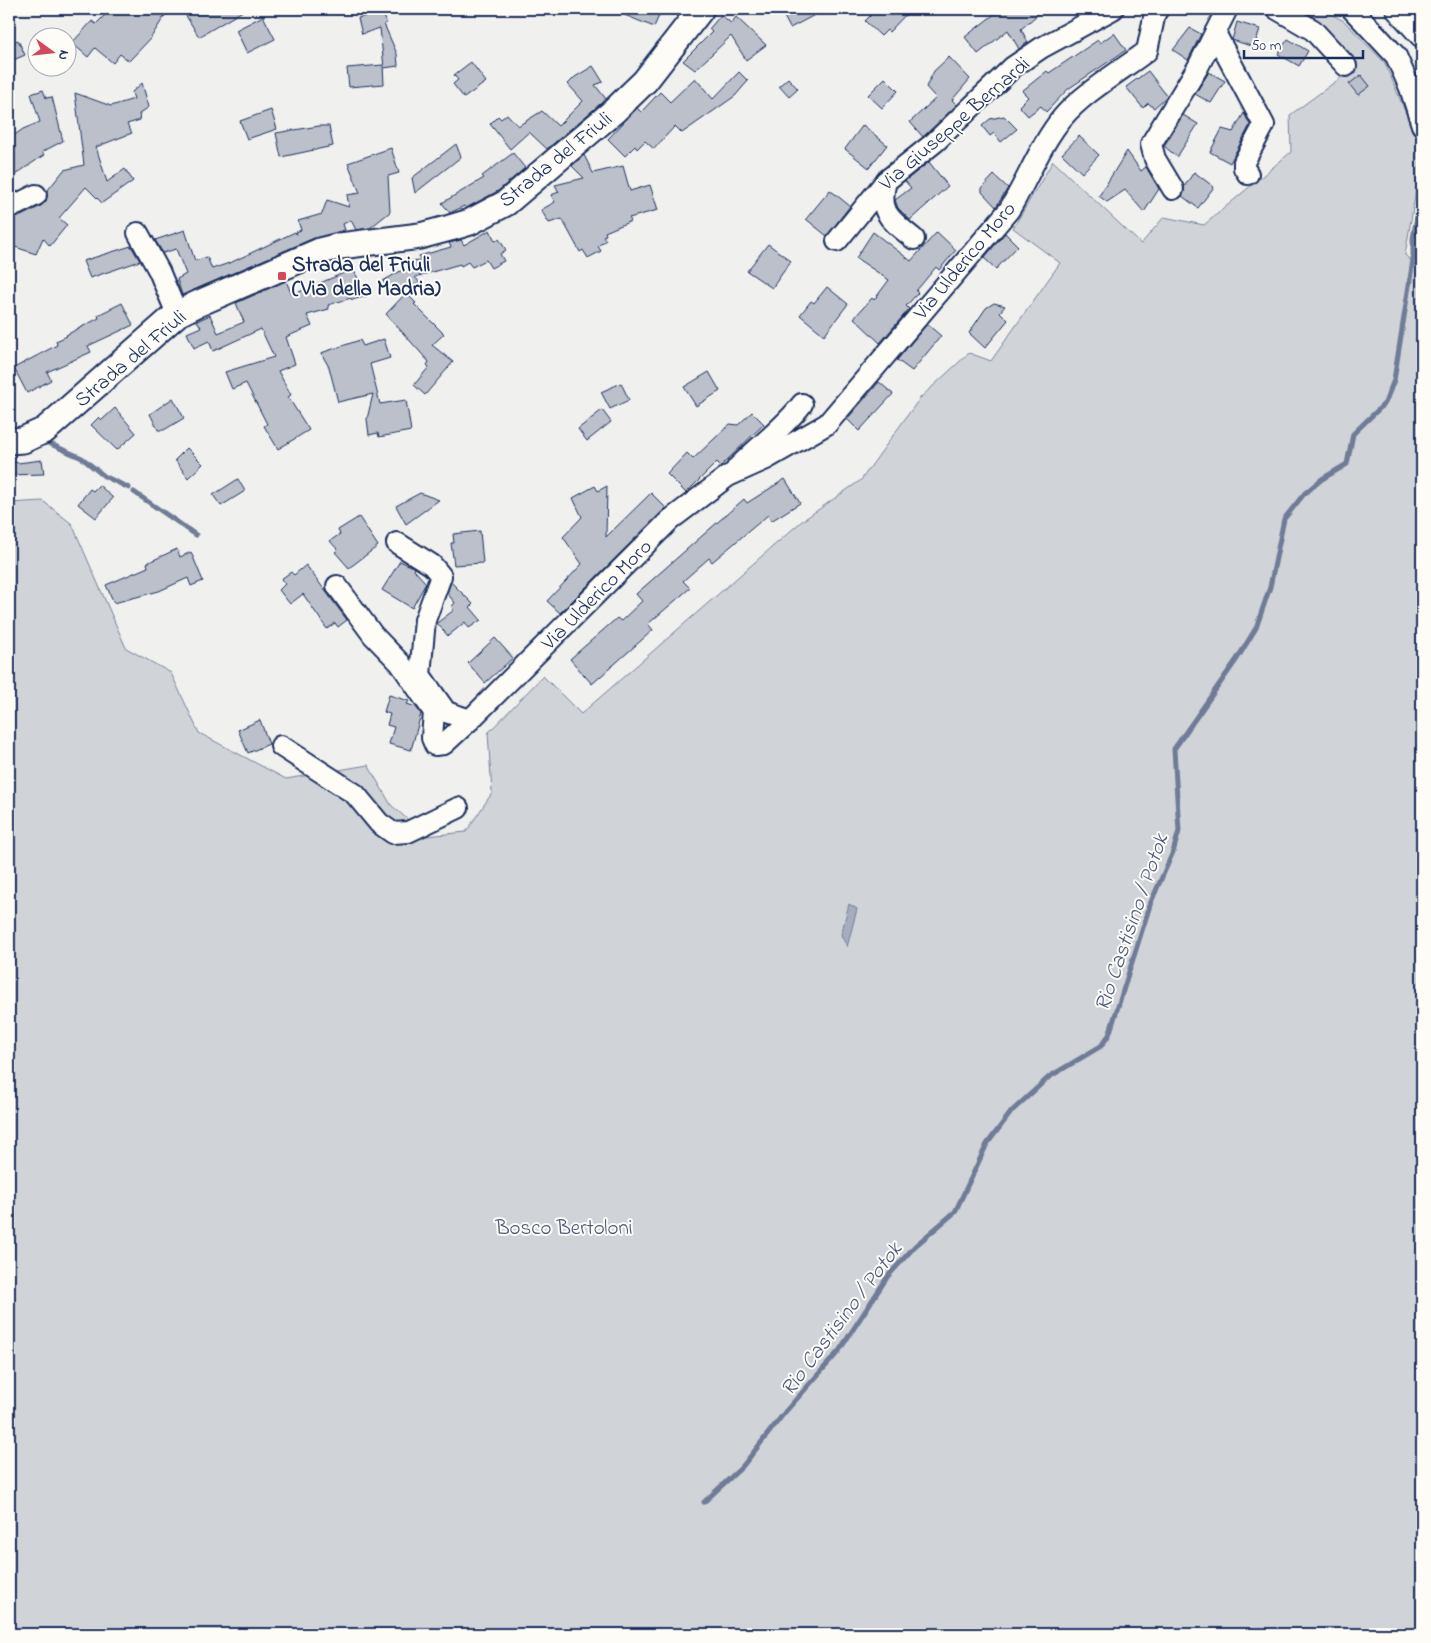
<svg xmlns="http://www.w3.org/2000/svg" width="1431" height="1643" font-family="'Indie Flower',sans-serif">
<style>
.green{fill:#d0d3d8;stroke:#76819b}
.water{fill:#a7adbd;stroke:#6f7b97}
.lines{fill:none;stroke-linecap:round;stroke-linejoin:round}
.stream{stroke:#6f7b97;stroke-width:5}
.building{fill:#bbc0ca;stroke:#1b2f5e}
.minor-casing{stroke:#1b2f5e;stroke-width:24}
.major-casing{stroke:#1b2f5e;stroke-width:29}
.minor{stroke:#fdfcf7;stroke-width:20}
.major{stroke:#fdfcf7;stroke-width:25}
.poi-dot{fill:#d1495b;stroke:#fdfcf7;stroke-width:2}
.labels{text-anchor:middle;stroke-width:4;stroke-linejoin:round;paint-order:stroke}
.street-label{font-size:21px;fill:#1b2f5e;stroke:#fdfcf7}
.poi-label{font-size:21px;font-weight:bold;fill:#1b2f5e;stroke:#fdfcf7;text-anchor:start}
.park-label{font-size:21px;fill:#48587c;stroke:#fdfcf7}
.water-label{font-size:22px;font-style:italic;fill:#4c5b7f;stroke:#fdfcf7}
</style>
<rect width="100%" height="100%" fill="#f0f0ee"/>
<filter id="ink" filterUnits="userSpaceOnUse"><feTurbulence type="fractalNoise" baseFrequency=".02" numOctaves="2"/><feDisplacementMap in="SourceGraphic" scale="10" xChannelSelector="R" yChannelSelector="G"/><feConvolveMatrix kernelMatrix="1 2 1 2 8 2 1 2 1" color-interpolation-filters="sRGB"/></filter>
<g filter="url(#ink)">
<path class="green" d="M1295,9H1321L1344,21L1385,63L1412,128L1422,139V155L1405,255L1422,271V1634H9V503L43,501L72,524L126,648L171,673L199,733L286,779L368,765L391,805L427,836L466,832L492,793L488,733L543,676L581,714L802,521L861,480L920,398L969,353L991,361L1060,263L1013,228L1053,161L1141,244L1164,217L1204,225L1291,152L1290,115L1358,65L1314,16Z"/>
<path class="water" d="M849,904L857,909L847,947L841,935Z"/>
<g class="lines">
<g class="stream">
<path d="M46,442L82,458L104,476L129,488"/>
<path d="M134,492L196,535"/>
<path d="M704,1502L742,1467L785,1412L839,1351L888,1276L915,1246L955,1212L987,1144L1012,1111L1049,1077L1101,1046L1109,1035L1151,902L1173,852L1179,831L1174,749L1237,659L1256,628L1270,587L1284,519L1304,494L1322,479L1347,464L1353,434L1385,403L1394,380L1413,260V238L1417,217L1422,211"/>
</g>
</g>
<g class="building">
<path d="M111,9H169L150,39L129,61L120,54L113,63L95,48L88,57L72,43L92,21L96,24Z"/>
<path d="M182,9H246L199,37Z"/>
<path d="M610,9H662L654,27Z"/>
<path d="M780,9H826L790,28Z"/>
<path d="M877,9H911L889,32L887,30L881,36L865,21Z"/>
<path d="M1001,9H1044L1021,29L1028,42L1019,49L1008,30L978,54L965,37Z"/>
<path d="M382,12L387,23L384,24L397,54L398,66L384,68L380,28L362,34L358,18Z"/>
<path d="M721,15L731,23L736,17L766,45L746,60L731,36L695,70L683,61L712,32L709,29Z"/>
<path d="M263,16L275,39L247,53L236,30Z"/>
<path d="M1237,22L1260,29L1254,47L1232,40Z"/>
<path d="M1190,28L1201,34L1188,60L1173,50Z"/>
<path d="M1114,33L1126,50L1068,89L1046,112L1041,106L1028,116L1019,106L1028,97L1022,91L1047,71L1049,73L1098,40L1100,43Z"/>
<path d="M1288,39L1308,51L1299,66L1278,54Z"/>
<path d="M18,40L25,55L9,62V44Z"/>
<path d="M949,57L970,79L952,100L957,105L923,137L910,122L936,98L926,87L934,71Z"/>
<path d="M471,62L486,82L464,98L453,84L458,80L454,75Z"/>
<path d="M383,65L384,84L349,87L347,68Z"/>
<path d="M593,66L603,82L595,85L606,99L547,149L529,132L510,149L490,124L498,116L501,119L507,114L518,126L542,111L558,126L583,101L568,84L575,77Z"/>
<path d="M1148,71L1167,96L1154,108L1148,103L1143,108L1126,87Z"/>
<path d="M739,72L748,81L735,96L682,133L675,126L654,149L645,141L637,149L635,146L625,156L608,139L637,108L641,112L660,92L670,102L695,78L713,99Z"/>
<path d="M1209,72L1225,81L1211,103L1195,94Z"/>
<path d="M1361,75L1370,86L1358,95L1349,84Z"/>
<path d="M788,78L798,89L789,97L779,86Z"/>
<path d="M885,78L898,91L882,108L868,95Z"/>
<path d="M142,83L149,107L139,114L140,120L127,124L132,133L96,147L107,182L125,169L133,181L102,203L86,187L59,218L67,225L50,246L43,238L36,254L9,245V215L21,216L41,206L46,201L47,191L64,170L84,165L75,93L111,106L134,99L132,92Z"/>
<path d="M43,90L46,98L52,97L63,141L42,152L44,155L9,179V139L23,129L40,122L31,94Z"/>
<path d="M271,110L277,129L247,139L240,121Z"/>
<path d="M1244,113L1250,125L1230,163L1210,152L1222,129L1233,132Z"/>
<path d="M1183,115L1198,124L1177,157L1164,146Z"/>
<path d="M1004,116L1017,129L1001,142L994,133L990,136L982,126L990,119Z"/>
<path d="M863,125L887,145L869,168L845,149Z"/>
<path d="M319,126H329L333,146L281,157L276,133Z"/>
<path d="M1079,136L1099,155L1082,173L1062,154Z"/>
<path d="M456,144L461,157L415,193L412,178Z"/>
<path d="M391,148L399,173L388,176L390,212L370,228L356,230L351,220L343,224L345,230L314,238L182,295L177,279L186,274L176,249L163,253L155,240L185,230L195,261L207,257L212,269L232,262L295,232L297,235L296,232L301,230L298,221L322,214L327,200L349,207L347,195L360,193L348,163Z"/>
<path d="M1127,151L1141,171L1146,167L1159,189L1144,212L1125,190L1107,202L1099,196Z"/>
<path d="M513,153L525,168L498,191L466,208L464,206L450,213L442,203L484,178L482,176Z"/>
<path d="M584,155L593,173L623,166L630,191L650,185L658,210L629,218L631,221L605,232L606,235L603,236L606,240L598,246L601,251L588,258L583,250L580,252L562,219L549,223L541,210L555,202L551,195L559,192L555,185L584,178L572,166Z"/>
<path d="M929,162L948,186L910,220L898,208L895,200L911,188L905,181Z"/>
<path d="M1194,172L1214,187L1198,208L1182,196L1184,187Z"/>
<path d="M994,175L1008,188L996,207L982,192V188Z"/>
<path d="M830,190L850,206L827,236L806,219Z"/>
<path d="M490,230L495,241L499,239L506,250L500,254L504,261L491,268L486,260L472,267L468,262L461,266L460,264L415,277L420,283L393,292L388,284L385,285L383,281L411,265L410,261L420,260L419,256L451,247L449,243L461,240L464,245Z"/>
<path d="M873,232L911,261L937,232L956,250L939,270L936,267L916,291L918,293L906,306L909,309L880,343L854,318L872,298L874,300L889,280L856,258Z"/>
<path d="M1005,233L1018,246L996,269L984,258Z"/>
<path d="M768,244L791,261L772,288L747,271Z"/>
<path d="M131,246L140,261L90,278L83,261Z"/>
<path d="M353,269L367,296L352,300L351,298L328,305L329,309L307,315L312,326L286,337L295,364L278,371L291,395L288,397L309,430L278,449L264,426L267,424L246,383L232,389L225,372L274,357L261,329L213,351L209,341L194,348L187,333L201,327L197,321L210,315L218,333L244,322L236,303L286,281L292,295Z"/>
<path d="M827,287L848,304L824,335L800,315L811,301L814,303Z"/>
<path d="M406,293L416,303L414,304L444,334L432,345L453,362L425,395L414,385L429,367L427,365L429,362L386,314Z"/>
<path d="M122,303L133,325L88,346L91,352L47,372L51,380L27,393L14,368L57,345L56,341L67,336L66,335L99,318L98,315Z"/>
<path d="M994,303L1005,306L1000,312L1008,320L985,348L969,333L986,308Z"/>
<path d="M927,324L941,336L912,371L897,360Z"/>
<path d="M384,339L390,358L370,364L380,404L406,400L411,431L379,437L378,433L369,435L367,419L373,394L338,402L329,367L321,353L360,340L363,346Z"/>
<path d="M709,372L720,391L696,406L684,387Z"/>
<path d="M879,382L893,394L859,431L847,419Z"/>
<path d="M621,383L629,400L610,409L601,392Z"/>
<path d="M173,398L184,418L164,430H158L150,414Z"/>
<path d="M115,408L136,433L117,450L91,425L99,417L102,420Z"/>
<path d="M602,410L611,422L587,441L578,429Z"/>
<path d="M752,412L764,424L721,466L717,462L686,493L667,474L687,453L693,459L730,424L738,425Z"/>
<path d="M187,448L203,464L188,478L175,460Z"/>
<path d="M42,460L44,474L9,475V461L18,463Z"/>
<path d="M238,479L245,491L221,506L213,495Z"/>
<path d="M785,479L800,503L771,521L768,515L712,562L709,558L683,581L690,588L648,624L653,630L592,684L570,659L617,618L621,621L642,601L636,594L744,499L747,503Z"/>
<path d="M99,485L113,498L96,518L78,504L90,489L93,491Z"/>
<path d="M595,486L598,491L607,486L606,537L651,493L666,508L560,613L547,601L582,564L563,537L582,517L573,498Z"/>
<path d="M420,493L439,500L406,524L396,506Z"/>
<path d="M359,517L378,546L349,568L335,552L338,550L330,541L340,534L338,530Z"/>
<path d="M480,531L483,563L454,565L451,543H454L453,534Z"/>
<path d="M177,549L180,557L191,552L203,581L191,586L188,578L159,591L114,603L106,585L148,567L147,563Z"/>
<path d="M400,561L415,568L414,570L426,583L412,608L382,590Z"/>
<path d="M306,565L347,620L338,627L335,623L327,629L303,594L290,604L279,590L285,584L281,579L291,572L294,575Z"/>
<path d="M451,582L473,604L470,607L481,620L469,628L465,622L448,636L437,623L454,610L451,607L455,603L447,593Z"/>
<path d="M495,638L513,658L485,683L468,663Z"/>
<path d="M389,695L409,701L407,704L416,707L421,714L411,750L389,744L394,727L387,725L390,714L384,712Z"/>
<path d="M260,720L269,744L248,753L238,730Z"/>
</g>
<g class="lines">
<defs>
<g id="minor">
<path d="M1277,9L1313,30L1346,66"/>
<path d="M1352,9L1396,56L1410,88L1422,125"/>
<path d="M1215,33L1264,125L1244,162V168L1248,174"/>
<path d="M886,181C877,213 891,220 914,239"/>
<path d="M1173,189L1155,159L1151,144L1198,67L1227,9"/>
<path d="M9,201L16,205L36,195"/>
<path d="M138,233L159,271L177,314"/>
<path d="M837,241L886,181L935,142L1013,67L1041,48L1113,9"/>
<path d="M737,468C758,446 784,428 802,404"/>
<path d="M397,543L432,565L441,576L425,620L420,675L446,712L470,720L670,520L728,476L766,459L827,424L1009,210C1027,181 1041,143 1063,117C1083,93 1122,70 1147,51L1155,13L1158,9"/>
<path d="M337,586L373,635L400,663L434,712L432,738L435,745L444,744L470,720"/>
<path d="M281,746L355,794L379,823L393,833L408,832L458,808"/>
</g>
<g id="major">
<path d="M1399,9L1422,34"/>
<path d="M9,441L23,440L45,430L177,314L197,304L320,251L340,246L420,236L450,228L470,222L506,203L614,111L645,81L701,9"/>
</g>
</defs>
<use href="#minor" class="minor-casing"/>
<use href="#major" class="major-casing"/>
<use href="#minor" class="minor"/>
<use href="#major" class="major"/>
</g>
</g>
<rect class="poi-dot" x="277" y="271" width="10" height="10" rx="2.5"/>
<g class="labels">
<g class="street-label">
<text transform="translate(954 123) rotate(-41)" y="7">Via Giuseppe Bernardi</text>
<text transform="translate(555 159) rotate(-39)" y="7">Strada del Friuli</text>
<text transform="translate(964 260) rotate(-50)" y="7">Via Ulderico Moro</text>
<text transform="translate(130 358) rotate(-40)" y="7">Strada del Friuli</text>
<text transform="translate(596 594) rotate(-45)" y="7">Via Ulderico Moro</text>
</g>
<g class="poi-label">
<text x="292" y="271">Strada del Friuli<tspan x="292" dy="24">(Via della Madria)</tspan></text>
</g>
<g class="park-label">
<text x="564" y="1234">Bosco Bertoloni</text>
</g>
<g class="water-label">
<text transform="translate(1130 922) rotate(-71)" y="8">Rio Castisino / Potok</text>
<text transform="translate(840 1318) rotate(-53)" y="8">Rio Castisino / Potok</text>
</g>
</g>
<rect width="1431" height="1643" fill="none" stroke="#fdfcf7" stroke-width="30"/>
<rect x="15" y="15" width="1401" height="1613" fill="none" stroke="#1b2f5e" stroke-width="2" filter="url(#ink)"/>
<g transform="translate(52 52) rotate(105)"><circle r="24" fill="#fdfcf7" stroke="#a3aaba"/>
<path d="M0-4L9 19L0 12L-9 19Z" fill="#d1495b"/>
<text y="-8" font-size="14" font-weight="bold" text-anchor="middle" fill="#1b2f5e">N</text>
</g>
<path d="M1244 50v8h119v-8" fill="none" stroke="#1b2f5e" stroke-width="2.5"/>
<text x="1251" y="50" font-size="15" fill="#1b2f5e" stroke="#fdfcf7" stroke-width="4" paint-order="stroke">50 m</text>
</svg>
